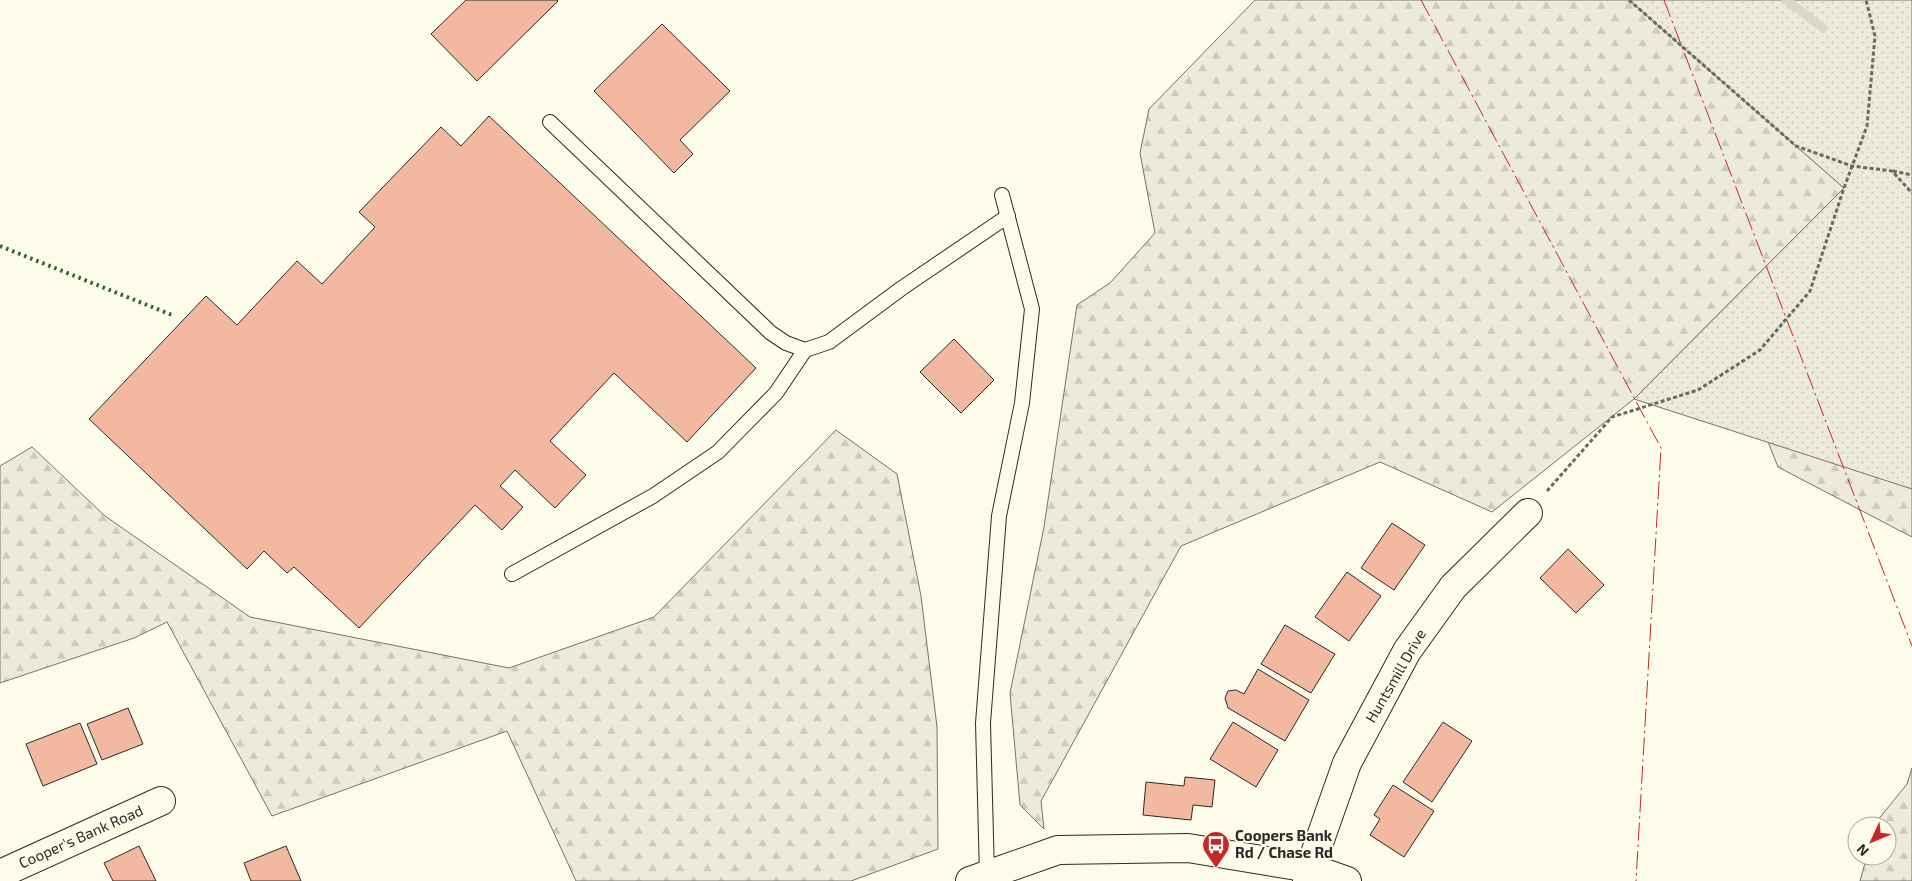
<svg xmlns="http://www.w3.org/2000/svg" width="1912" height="881" font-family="'Exo 2',sans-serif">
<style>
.forest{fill:url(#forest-firs);stroke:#74746e}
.park{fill:url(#park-dots);stroke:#74746e}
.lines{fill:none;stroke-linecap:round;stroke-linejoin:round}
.stream{stroke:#d8d7c9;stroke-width:9}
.building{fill:#f2b8a0;stroke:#2b2b2b}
.service-casing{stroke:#2b2b2b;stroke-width:16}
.minor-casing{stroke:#2b2b2b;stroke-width:30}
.tertiary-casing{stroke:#2b2b2b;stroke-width:30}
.path{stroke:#6a6964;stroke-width:3;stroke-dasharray:4 2.5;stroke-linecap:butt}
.service{stroke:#fdfbea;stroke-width:14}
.minor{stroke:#fdfbea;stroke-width:28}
.tertiary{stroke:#fdfbea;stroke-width:28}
.hedge{stroke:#34623c;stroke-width:4;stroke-dasharray:2.5 4;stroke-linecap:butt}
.power{stroke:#c62828;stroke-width:1;stroke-dasharray:18 4 2.5 4;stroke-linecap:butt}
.labels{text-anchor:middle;stroke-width:4;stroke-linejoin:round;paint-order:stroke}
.street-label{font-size:15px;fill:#2b2b2b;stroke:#fdfbea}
.poi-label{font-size:15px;font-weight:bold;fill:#2b2b2b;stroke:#fdfbea;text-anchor:start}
</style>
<defs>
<pattern id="forest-firs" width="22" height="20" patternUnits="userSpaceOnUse" patternTransform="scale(1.25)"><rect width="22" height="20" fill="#ecebdb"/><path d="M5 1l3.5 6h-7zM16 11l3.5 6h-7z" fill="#cbcabc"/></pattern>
<pattern id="park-dots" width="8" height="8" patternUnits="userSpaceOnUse" patternTransform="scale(1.25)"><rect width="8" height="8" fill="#ecebdb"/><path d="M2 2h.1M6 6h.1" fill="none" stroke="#cbcabc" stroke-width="1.8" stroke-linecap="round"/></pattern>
</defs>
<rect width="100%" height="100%" fill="#fdfbea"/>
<g class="forest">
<path d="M1255,0H1629L1844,188L1634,399L1492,512L1380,462L1181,546L1041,801L1044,829L1020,805L1010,693L1044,527L1077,305L1110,283L1155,233L1140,153L1149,109Z"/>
<path d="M1912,204V537L1778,467L1754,406Z"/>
<path d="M836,430L897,474L921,596L937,727L938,849L851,881H576L507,731L272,816L167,622L134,638L0,683V466L32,447L105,516L250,617L509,668L654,617Z"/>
<path d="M1912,768V881H1860L1867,856H1887V826H1875L1877,821L1907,784Z"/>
</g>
<path class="park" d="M1629,0H1912V489L1634,399L1844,188Z"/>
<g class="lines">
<path class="stream" d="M1786,0L1823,28"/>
</g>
<g class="building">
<path d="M466,0H557L558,1L477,81L431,34Z"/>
<path d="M662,24L730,91L680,140L693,154L674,173L594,91Z"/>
<path d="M489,116L756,368L687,442L614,373L550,441L586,475L555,508L515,470L500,486L523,507L502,530L475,505L359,628L294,567L287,573L264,551L247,569L89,419L206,296L237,325L297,261L322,284L375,227L359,212L441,127L461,146Z"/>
<path d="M954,339L994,380L961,413L920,372Z"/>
<path d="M1392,523L1425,545L1394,590L1361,568Z"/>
<path d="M1568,549L1604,585L1576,613L1540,578Z"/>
<path d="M1347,572L1381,596L1349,641L1315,617Z"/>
<path d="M1285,625L1335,654L1311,693L1261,664Z"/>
<path d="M1258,669L1309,700L1285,741L1228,708L1225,698L1228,691L1236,690L1244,694Z"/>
<path d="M128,708L143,744L102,760L87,724Z"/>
<path d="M1233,722L1278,750L1256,787L1210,759Z"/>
<path d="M1443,722L1472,741L1432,802L1403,782Z"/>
<path d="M80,723L97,764L43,786L26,744Z"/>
<path d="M1185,777L1215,780L1212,807L1193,805L1191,820L1143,815L1146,782L1184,786Z"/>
<path d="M1393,785L1434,811L1404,857L1370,835L1380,819L1374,815Z"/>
<path d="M139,846L156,881H113L104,863Z"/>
<path d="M286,846L301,881H251L244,863Z"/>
</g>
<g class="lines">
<defs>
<g id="service">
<path d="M550,122L771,333L786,343L805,350L829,342L902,288L1008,216"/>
<path d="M512,574L653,496L718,452L776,393L805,350"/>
<path d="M987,875L983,723L999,516L1022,403L1032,309L1002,195"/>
</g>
<g id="minor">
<path d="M0,874L161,801"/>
<path d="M1307,881L1310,868L1347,763L1407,651L1453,587L1528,513"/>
</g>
<path id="tertiary" d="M970,881L1058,850L1188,848L1310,868L1347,881"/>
</defs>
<use href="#service" class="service-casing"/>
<use href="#minor" class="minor-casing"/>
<use href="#tertiary" class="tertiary-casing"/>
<g class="path">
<path d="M1629,0L1796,146L1852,166L1892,171L1912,193"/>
<path d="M1893,171L1912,175"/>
<path d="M1547,491L1612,417L1698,390L1760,350L1810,291L1844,188L1867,126L1875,36L1866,0"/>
</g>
<use href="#service" class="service"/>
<use href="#minor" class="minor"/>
<use href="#tertiary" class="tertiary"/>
<path class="hedge" d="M0,246L172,315"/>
<g class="power">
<path d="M1421,0L1661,448L1636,881"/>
<path d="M1664,0L1912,646"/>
</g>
</g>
<defs>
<symbol id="bus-pin" viewBox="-11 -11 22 30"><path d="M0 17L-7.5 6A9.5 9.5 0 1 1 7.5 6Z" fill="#c62828" stroke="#fdfbea"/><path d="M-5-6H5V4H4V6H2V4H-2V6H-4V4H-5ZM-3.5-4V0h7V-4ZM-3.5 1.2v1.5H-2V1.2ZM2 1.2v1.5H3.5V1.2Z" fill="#fff"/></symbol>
</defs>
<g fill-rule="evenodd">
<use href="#bus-pin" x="1200" y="829" width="32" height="43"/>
</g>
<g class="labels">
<g class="street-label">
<text transform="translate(1396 676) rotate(-60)" y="5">Huntsmill Drive</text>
<text transform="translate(81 837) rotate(-24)" y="5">Cooper's Bank Road</text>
</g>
<g class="poi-label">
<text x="1235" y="841">Coopers Bank<tspan x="1235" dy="17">Rd / Chase Rd</tspan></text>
</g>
</g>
<g transform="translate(1872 841) rotate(226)"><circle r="24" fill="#fdfbea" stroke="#a9a89e"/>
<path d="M0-4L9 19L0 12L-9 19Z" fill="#c62828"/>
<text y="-8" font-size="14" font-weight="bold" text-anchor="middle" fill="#2b2b2b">N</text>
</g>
</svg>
